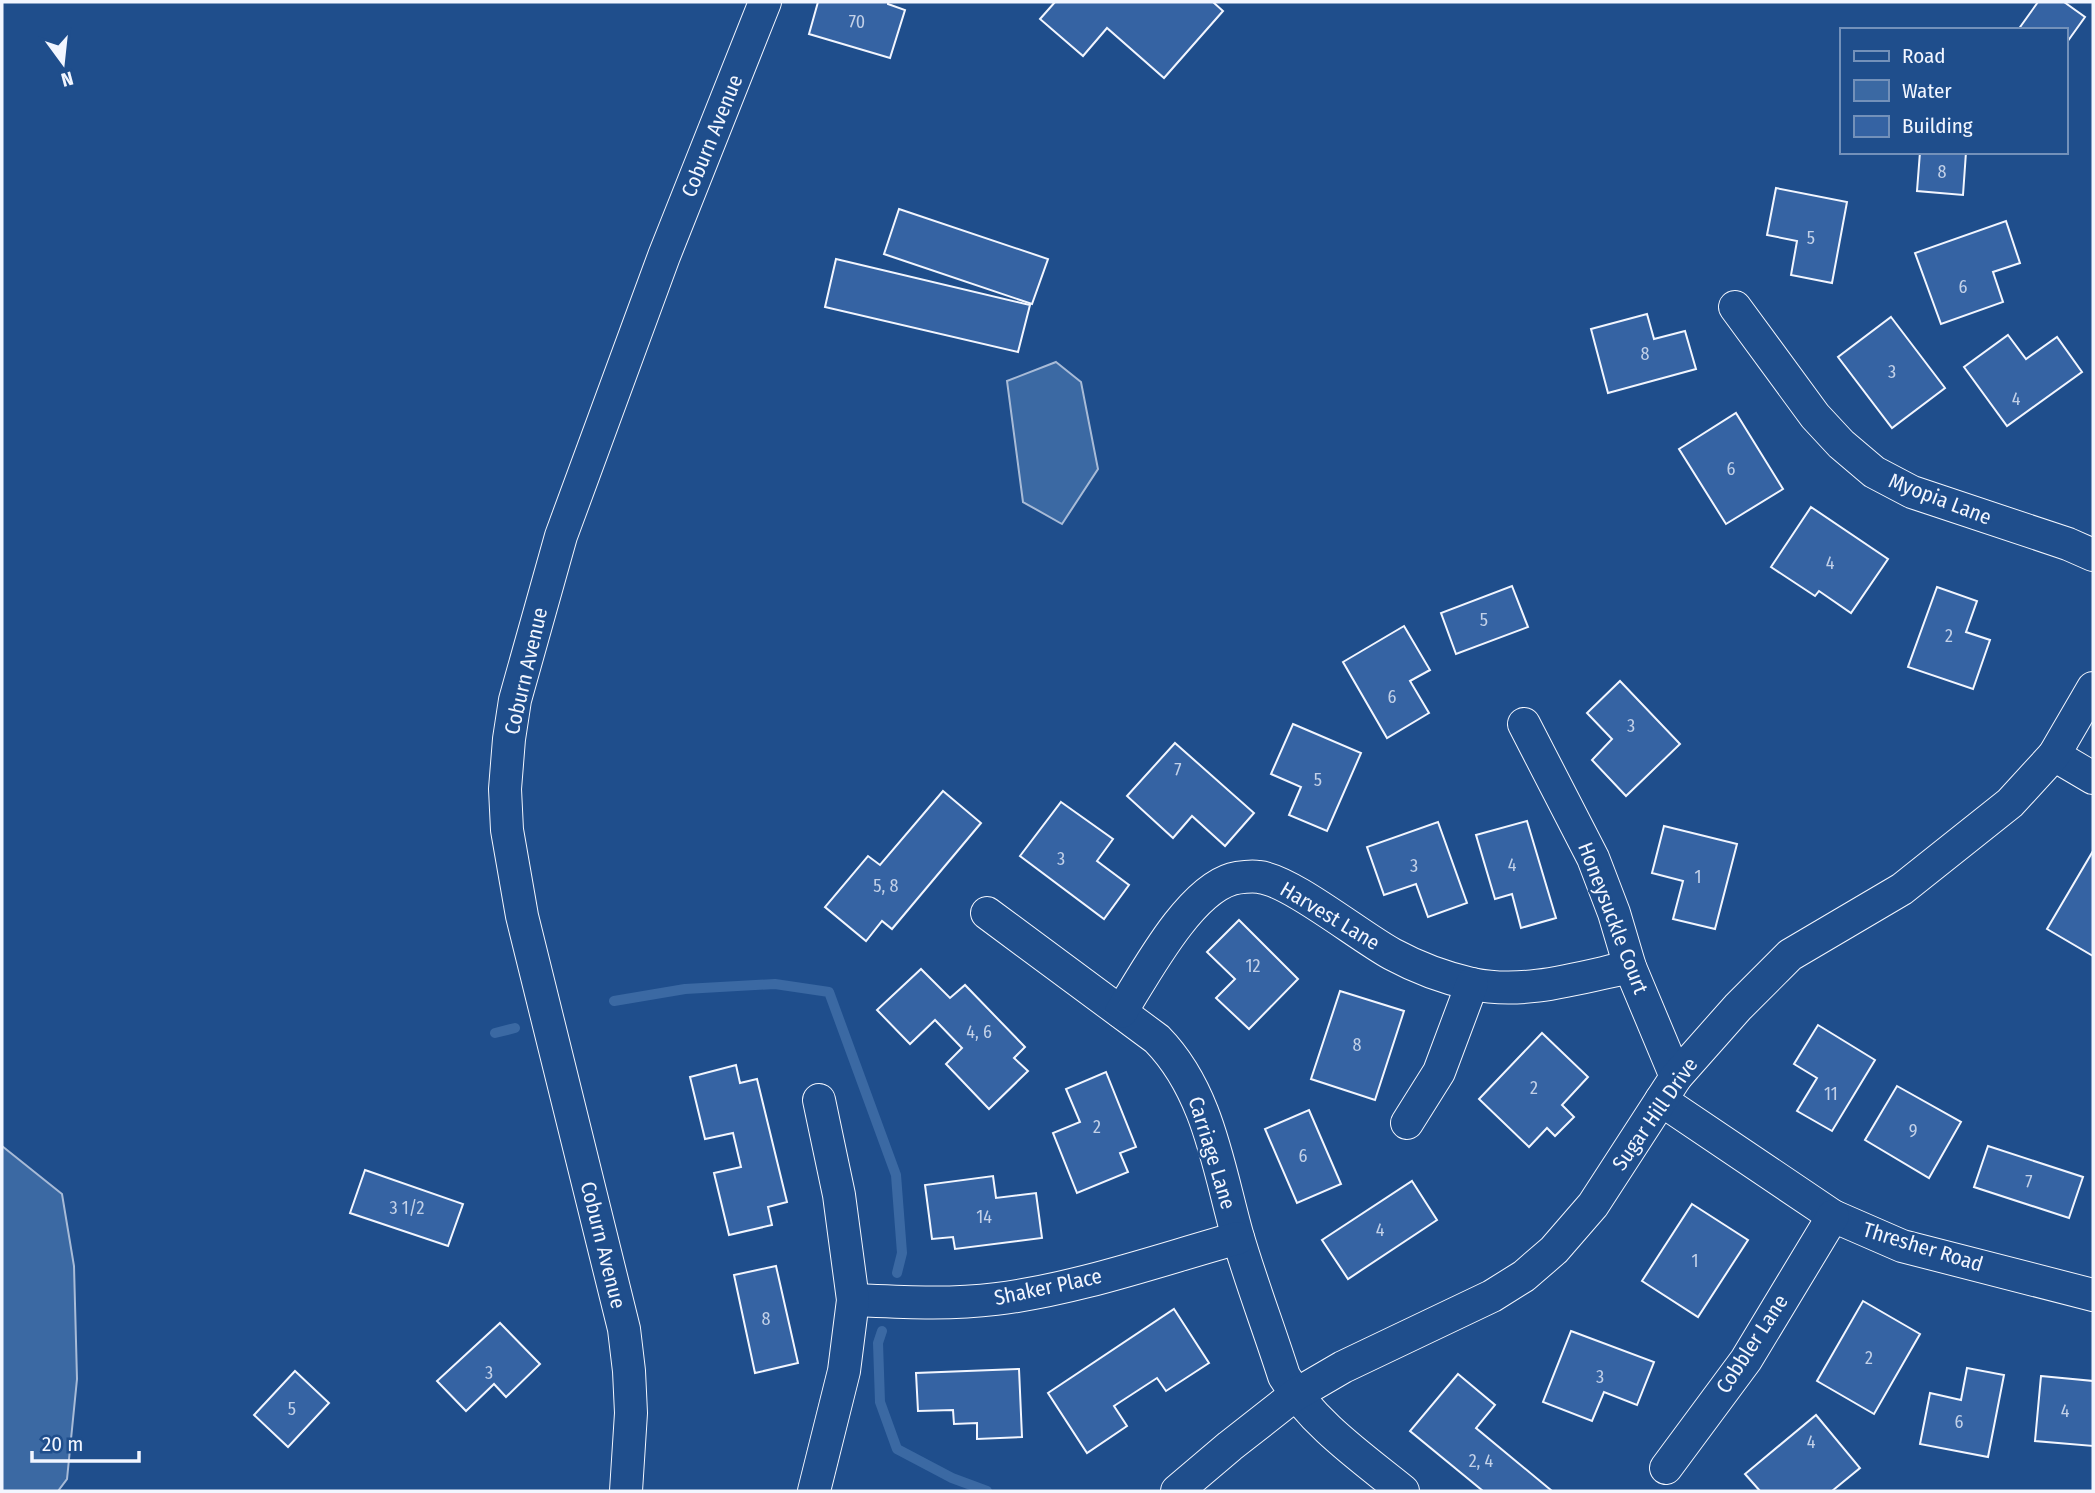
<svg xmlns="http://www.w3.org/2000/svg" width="2095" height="1493" font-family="'Fira Sans Condensed',sans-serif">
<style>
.water{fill:#3b69a3;stroke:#a8bbd7;stroke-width:2}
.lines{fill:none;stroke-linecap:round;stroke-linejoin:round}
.stream{stroke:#3b69a3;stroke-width:10}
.building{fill:#3563a3;stroke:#f2f6ff;stroke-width:2}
.street-casing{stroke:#f2f6ff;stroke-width:34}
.street{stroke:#1f4e8c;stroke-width:32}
.labels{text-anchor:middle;stroke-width:5;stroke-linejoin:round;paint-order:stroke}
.number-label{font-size:18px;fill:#c3d1e8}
.street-label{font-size:21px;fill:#f2f6ff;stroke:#1f4e8c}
</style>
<rect width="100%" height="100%" fill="#1f4e8c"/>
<g class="water">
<path d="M1056,362L1081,382L1098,469L1062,524L1023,502L1007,381Z"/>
<path d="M2,1146L62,1194L74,1266L77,1379L67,1479L58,1491H2Z"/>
</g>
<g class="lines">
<g class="stream">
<path d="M614,1001L685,989L775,984L829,992L896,1175L902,1253L897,1273"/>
<path d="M495,1033L515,1028"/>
<path d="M882,1331L878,1343L880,1402L897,1449L952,1478L987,1491"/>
</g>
</g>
<g class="building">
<path d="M818,2H888V4L905,10L890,58L809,34Z"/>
<path d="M1055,2H1213L1223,11L1164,78L1107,28L1083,56L1040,19Z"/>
<path d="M2038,2H2064L2085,17L2065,45V30H2018Z"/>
<path d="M1920,152H1966L1963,195L1917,191Z"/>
<path d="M1776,188L1847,202L1832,283L1791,275L1797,241L1767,235Z"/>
<path d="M899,209L1048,259L1032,304L884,254Z"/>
<path d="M2006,221L2020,263L1993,272L2003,302L1941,324L1915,253Z"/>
<path d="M836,259L1030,305L1018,352L825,307Z"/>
<path d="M1647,314L1654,339L1685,331L1696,369L1608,393L1591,329Z"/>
<path d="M1891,317L1945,388L1892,428L1838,357Z"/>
<path d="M2008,335L2026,359L2057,337L2082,372L2007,426L1964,367Z"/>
<path d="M1736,413L1783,489L1726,524L1679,449Z"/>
<path d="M1811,507L1888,559L1851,613L1819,591L1815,596L1771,567Z"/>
<path d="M1512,586L1528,627L1456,654L1441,613Z"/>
<path d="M1937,587L1977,601L1966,632L1990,640L1973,689L1908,667Z"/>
<path d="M1404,626L1430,670L1410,681L1429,713L1387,738L1343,662Z"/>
<path d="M1620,681L1680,744L1626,796L1592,760L1612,739L1587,713Z"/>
<path d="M1293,724L1361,753L1327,831L1289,815L1301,787L1271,774Z"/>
<path d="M1175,743L1254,813L1225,846L1192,816L1173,838L1127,796Z"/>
<path d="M943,791L981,823L892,929L882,921L866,941L825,907L868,856L880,865Z"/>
<path d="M1061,802L1113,839L1097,861L1129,885L1104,919L1020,856Z"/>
<path d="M1527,821L1556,918L1521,928L1512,894L1495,899L1476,835Z"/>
<path d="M1438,822L1467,903L1428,917L1416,884L1384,895L1367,847Z"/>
<path d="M1664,826L1737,844L1715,929L1673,919L1683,881L1652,873Z"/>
<path d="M2093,851V956L2047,929Z"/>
<path d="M1239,920L1298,979L1249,1029L1216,998L1235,979L1207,952Z"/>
<path d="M921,969L950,998L965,985L1025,1047L1014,1058L1028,1071L989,1109L946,1064L962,1048L935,1020L910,1044L877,1010Z"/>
<path d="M1340,991L1404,1011L1375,1100L1311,1079Z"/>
<path d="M1818,1025L1875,1060L1832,1131L1797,1111L1817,1078L1794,1064Z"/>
<path d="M1542,1033L1588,1077L1562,1105L1574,1117L1555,1136L1547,1128L1529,1147L1479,1099Z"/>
<path d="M736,1065L740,1083L757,1079L787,1202L768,1207L772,1225L729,1235L714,1173L741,1167L733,1133L705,1139L690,1077Z"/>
<path d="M1106,1072L1136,1147L1120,1153L1128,1172L1077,1193L1053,1133L1080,1122L1066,1089Z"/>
<path d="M1897,1086L1961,1122L1929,1178L1865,1140Z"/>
<path d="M1309,1110L1341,1184L1297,1203L1265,1129Z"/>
<path d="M1988,1146L2083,1177L2069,1218L1974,1187Z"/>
<path d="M365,1170L463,1204L448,1246L350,1213Z"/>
<path d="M993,1176L996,1198L1036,1193L1042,1238L955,1249L953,1237L932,1239L925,1185Z"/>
<path d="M1412,1181L1437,1220L1348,1279L1322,1240Z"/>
<path d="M1692,1204L1748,1240L1698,1317L1642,1281Z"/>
<path d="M776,1266L798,1363L755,1373L734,1275Z"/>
<path d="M1863,1301L1920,1334L1874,1414L1817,1381Z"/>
<path d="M1174,1309L1209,1363L1166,1391L1157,1378L1114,1406L1127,1426L1087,1453L1048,1393Z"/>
<path d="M500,1323L540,1364L506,1397L494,1384L466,1411L437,1381Z"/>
<path d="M1571,1331L1654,1362L1637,1405L1604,1392L1592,1421L1543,1402Z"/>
<path d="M1967,1368L2004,1375L1988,1457L1920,1444L1930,1393L1961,1400Z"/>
<path d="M1019,1369L1022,1437L977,1439V1423L954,1424L953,1410L918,1411L916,1373Z"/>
<path d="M295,1371L329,1403L288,1447L254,1415Z"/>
<path d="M1458,1374L1495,1405L1476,1428L1552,1491H1483L1410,1431Z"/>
<path d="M2041,1376L2093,1381V1446L2035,1441Z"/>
<path d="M1816,1415L1860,1468L1832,1491H1760L1745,1474Z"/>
</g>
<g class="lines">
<defs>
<g id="street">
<path d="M1735,307L1815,416L1841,444L1874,472L1912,492L2068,544L2093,555"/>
<path d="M1524,724L1593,858L1614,913L1630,967L1676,1077"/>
<path d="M2054,755L2093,778"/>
<path d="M987,913L1157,1039C1208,1091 1218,1166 1237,1234C1251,1282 1269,1329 1284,1376C1312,1423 1361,1457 1403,1491"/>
<path d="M1121,1012C1145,974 1188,892 1232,879C1239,877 1252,876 1259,877C1290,880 1359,936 1392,954C1416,967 1445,978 1472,984C1525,995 1578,978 1630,967"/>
<path d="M1661,1100L1833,1216L1902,1246L2093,1295"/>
<path d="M1407,1123L1439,1072L1472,984"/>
<path d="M853,1300C900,1302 949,1305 996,1299C1078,1289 1159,1260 1238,1238"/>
<path d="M1666,1468L1746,1360L1833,1216"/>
<path d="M626,1491L631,1413L629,1371L624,1329L522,916L507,830L505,789L509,739L515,700L561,536L664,256L765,2"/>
<path d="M814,1491L844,1371L853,1300L839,1195L819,1100"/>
<path d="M1177,1491L1230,1446L1295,1395L1343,1367L1492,1296L1524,1276L1554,1250L1593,1205L1676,1077L1738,1007L1790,955L1902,889L2010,803L2054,755L2093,688"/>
</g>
</defs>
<use href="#street" class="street-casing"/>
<use href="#street" class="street"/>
</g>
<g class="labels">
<g class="number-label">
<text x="857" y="28">70</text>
<text x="1942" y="178">8</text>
<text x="1811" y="244">5</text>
<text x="1963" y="293">6</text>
<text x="1645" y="360">8</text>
<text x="1892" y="378">3</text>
<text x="2016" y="405">4</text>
<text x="1731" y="475">6</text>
<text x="1830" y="569">4</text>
<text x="1484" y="626">5</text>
<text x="1949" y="642">2</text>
<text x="1392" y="703">6</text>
<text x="1631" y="732">3</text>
<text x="1178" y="776">7</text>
<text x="1318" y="786">5</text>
<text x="1061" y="865">3</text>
<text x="1512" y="871">4</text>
<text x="1414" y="872">3</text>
<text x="1698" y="883">1</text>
<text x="886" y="892">5, 8</text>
<text x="1253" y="972">12</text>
<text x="979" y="1038">4, 6</text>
<text x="1357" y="1051">8</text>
<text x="1534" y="1094">2</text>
<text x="1831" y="1100">11</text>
<text x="1097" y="1133">2</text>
<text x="1913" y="1137">9</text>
<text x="1303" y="1162">6</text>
<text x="2029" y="1188">7</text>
<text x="407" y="1214">3 1/2</text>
<text x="984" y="1223">14</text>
<text x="1380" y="1236">4</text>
<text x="1695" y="1267">1</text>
<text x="766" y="1325">8</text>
<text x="1869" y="1364">2</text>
<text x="489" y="1379">3</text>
<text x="1600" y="1383">3</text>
<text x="292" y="1415">5</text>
<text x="2065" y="1417">4</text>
<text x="1959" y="1428">6</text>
<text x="1811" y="1448">4</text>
<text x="1481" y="1467">2, 4</text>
</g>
<g class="street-label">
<text transform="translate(712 136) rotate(-68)" y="7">Coburn Avenue</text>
<text transform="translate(1940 499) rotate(21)" y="7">Myopia Lane</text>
<text transform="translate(526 671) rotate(-77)" y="7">Coburn Avenue</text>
<text transform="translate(1330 916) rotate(31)" y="7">Harvest Lane</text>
<text transform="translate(1613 918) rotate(69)" y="7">Honeysuckle Court</text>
<text transform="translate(1655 1114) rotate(-55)" y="7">Sugar Hill Drive</text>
<text transform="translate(1212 1153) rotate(73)" y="7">Carriage Lane</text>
<text transform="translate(603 1245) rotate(76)" y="7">Coburn Avenue</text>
<text transform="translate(1923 1247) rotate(17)" y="7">Thresher Road</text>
<text transform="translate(1048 1287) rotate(-12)" y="7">Shaker Place</text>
<text transform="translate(1752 1344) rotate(-57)" y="7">Cobbler Lane</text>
</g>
</g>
<rect width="2095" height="1493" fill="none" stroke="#f2f6ff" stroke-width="7"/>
<rect x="1840" y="28" width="228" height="126" fill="#1f4e8c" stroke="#7391ba" stroke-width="2"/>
<rect x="1854" y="51" width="35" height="10" fill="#1f4e8c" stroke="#7391ba" stroke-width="2"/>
<text x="1902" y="63" font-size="21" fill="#f2f6ff">Road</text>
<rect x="1854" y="80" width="35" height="21" fill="#3b69a3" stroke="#7391ba" stroke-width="2"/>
<text x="1902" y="98" font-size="21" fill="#f2f6ff">Water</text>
<rect x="1854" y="116" width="35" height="21" fill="#3563a3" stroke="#7391ba" stroke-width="2"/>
<text x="1902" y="133" font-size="21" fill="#f2f6ff">Building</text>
<g transform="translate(63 63) rotate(165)" stroke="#1f4e8c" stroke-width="5" paint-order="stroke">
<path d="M0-5L12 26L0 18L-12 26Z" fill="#f2f6ff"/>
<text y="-10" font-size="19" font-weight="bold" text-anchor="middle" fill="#f2f6ff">N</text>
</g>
<path d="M32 1451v10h107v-10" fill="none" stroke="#f2f6ff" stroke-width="3.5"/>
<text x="42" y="1451" font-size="21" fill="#f2f6ff" stroke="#1f4e8c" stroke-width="5" paint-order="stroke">20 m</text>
</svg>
